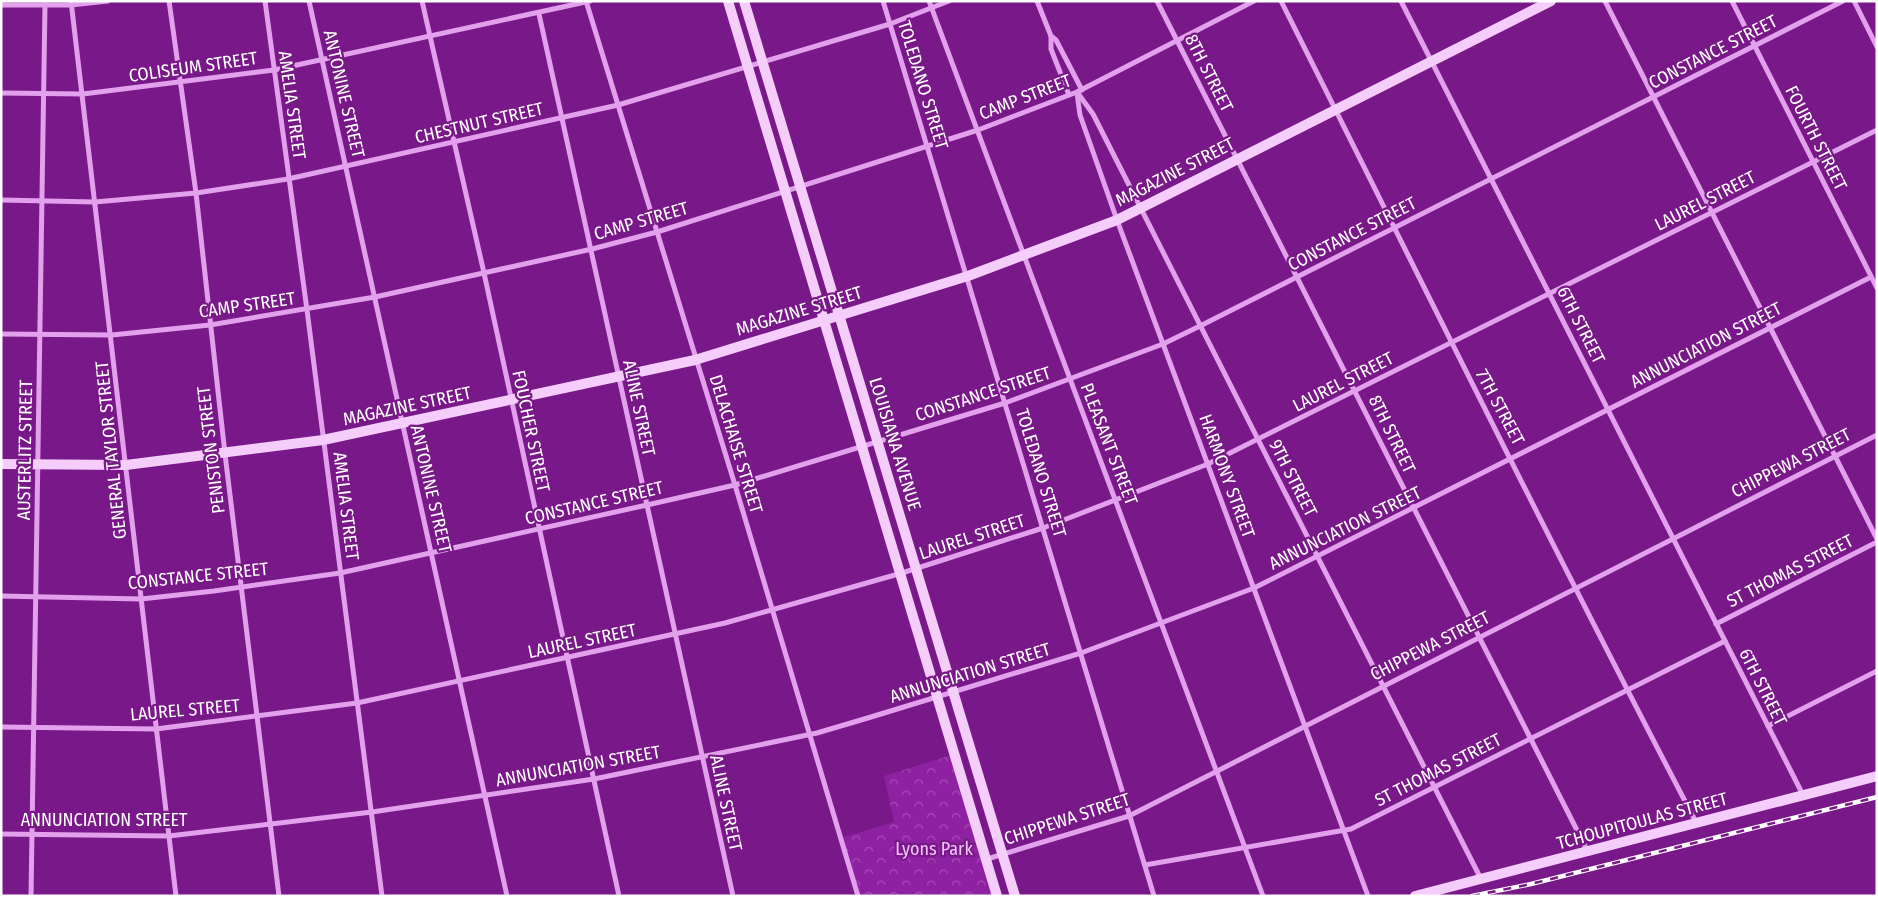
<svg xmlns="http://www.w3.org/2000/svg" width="1878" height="897" font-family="'Fira Sans Condensed',sans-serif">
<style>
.park{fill:url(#park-crowns)}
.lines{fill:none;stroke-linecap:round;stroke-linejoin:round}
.street{stroke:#e2a0ed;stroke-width:5}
.secondary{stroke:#f4cdfa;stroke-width:10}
.rail-casing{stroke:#fff;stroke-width:4.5}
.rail{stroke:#791888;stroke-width:2.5;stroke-dasharray:8;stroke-linecap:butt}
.labels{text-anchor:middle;stroke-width:4.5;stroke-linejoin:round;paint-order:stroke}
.street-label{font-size:18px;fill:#fff;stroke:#791888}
.park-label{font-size:18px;fill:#f2c6fa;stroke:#791888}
</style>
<defs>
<pattern id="park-crowns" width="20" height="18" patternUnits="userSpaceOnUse" patternTransform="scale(1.25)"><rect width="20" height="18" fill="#8e21a2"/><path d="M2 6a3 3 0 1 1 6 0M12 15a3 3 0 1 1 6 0" fill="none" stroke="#a54db5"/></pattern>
</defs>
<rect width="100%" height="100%" fill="#791888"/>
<path class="park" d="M955,754L997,896H858L841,838L894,822L884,776Z"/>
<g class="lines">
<g class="street">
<path d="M71,1L176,896"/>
<path d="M169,1L196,193L225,454L279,896"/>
<path d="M265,1L307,310L382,896"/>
<path d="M309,1L507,896"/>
<path d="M422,1L484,273L619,896"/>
<path d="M586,1L735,485L858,896"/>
<path d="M883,1L1154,896"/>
<path d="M929,1L1263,896"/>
<path d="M1037,1L1051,36L1056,40L1082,90"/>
<path d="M1157,1L1588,852"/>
<path d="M1281,1C1419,276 1554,551 1697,824"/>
<path d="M1401,1L1803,795"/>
<path d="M1605,1L1877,539"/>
<path d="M1732,1L1877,288"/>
<path d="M1854,1L1877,47"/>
<path d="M1,5H71L108,1"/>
<path d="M539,14L733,896"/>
<path d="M1051,36V49L1069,95"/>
<path d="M1077,92L1093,114L1481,879"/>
<path d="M1,93L83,94L274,70L590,1"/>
<path d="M1077,93L1080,115L1117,220L1368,896"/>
<path d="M1,200L95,202L196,193L288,179L618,105L890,24L949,1"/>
<path d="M1,334L112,335L210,325L375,297L592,249L657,232L978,130L1077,92L1254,1"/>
<path d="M1,596L141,599L214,591L340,573L647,505L735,485L1005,403L1163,344L1202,325L1843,1"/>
<path d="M1716,624L1877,542"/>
<path d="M1768,726L1877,671"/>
<path d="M1,727L156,729L357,703L725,623L902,573L1043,528L1208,464L1877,130"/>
<path d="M1,834L169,836L372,812L594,779L817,733L871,717L1081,653L1254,588L1871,277"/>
<path d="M987,859L1129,816L1877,435"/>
<path d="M1145,865L1351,829L1725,641"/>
<path d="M31,896L45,5"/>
</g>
<g class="secondary">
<path d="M728,1L997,896"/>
<path d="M744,1L1015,896"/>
<path d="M1,464L126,465L323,440L695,360L968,276L1117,220L1551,1"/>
<path d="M1415,896L1877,776"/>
</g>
<defs>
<path id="rail" d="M1472,896L1531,884L1877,797"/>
</defs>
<use href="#rail" class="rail-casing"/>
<use href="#rail" class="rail"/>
</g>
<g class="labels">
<g class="street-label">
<text transform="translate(1713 52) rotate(-27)" y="6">CONSTANCE STREET</text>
<text transform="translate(193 67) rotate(-8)" y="6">COLISEUM STREET</text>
<text transform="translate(1209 73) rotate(63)" y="6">8TH STREET</text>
<text transform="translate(923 85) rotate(73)" y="6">TOLEDANO STREET</text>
<text transform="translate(344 94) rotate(77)" y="6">ANTONINE STREET</text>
<text transform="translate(1025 97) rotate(-21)" y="6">CAMP STREET</text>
<text transform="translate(292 105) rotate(82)" y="6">AMELIA STREET</text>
<text transform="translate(479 123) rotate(-13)" y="6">CHESTNUT STREET</text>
<text transform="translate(1816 138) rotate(63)" y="6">FOURTH STREET</text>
<text transform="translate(1175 172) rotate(-27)" y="6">MAGAZINE STREET</text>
<text transform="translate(1705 201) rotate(-27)" y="6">LAUREL STREET</text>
<text transform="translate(641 221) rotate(-16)" y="6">CAMP STREET</text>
<text transform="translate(1352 234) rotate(-27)" y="6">CONSTANCE STREET</text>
<text transform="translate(247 305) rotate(-8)" y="6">CAMP STREET</text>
<text transform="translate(799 311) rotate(-17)" y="6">MAGAZINE STREET</text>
<text transform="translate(1581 325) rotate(63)" y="6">6TH STREET</text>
<text transform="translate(1706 345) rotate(-27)" y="6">ANNUNCIATION STREET</text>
<text transform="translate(1343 382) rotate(-27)" y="6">LAUREL STREET</text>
<text transform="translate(983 394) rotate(-18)" y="6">CONSTANCE STREET</text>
<text transform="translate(407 406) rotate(-12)" y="6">MAGAZINE STREET</text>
<text transform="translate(1500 407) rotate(62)" y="6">7TH STREET</text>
<text transform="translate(639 408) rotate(78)" y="6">ALINE STREET</text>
<text transform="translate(531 431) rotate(78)" y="6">FOUCHER STREET</text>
<text transform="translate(1392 434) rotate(64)" y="6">8TH STREET</text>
<text transform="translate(736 444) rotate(73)" y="6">DELACHAISE STREET</text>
<text transform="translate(895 444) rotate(73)" y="6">LOUISIANA AVENUE</text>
<text transform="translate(1109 444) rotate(69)" y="6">PLEASANT STREET</text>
<text transform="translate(25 450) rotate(-89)" y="6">AUSTERLITZ STREET</text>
<text transform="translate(111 450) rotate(-96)" y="6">GENERAL TAYLOR STREET</text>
<text transform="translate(211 450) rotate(-97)" y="6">PENISTON STREET</text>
<text transform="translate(1791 463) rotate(-27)" y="6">CHIPPEWA STREET</text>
<text transform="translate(1041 473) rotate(73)" y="6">TOLEDANO STREET</text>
<text transform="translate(1227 476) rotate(70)" y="6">HARMONY STREET</text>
<text transform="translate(1293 478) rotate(63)" y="6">9TH STREET</text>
<text transform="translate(431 489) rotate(77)" y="6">ANTONINE STREET</text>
<text transform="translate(594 503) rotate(-13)" y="6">CONSTANCE STREET</text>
<text transform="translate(346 506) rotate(83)" y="6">AMELIA STREET</text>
<text transform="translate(1345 528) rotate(-26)" y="6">ANNUNCIATION STREET</text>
<text transform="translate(972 537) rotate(-18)" y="6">LAUREL STREET</text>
<text transform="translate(1790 571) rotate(-27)" y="6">ST THOMAS STREET</text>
<text transform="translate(198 576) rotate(-6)" y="6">CONSTANCE STREET</text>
<text transform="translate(582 641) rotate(-12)" y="6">LAUREL STREET</text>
<text transform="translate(1430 646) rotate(-27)" y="6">CHIPPEWA STREET</text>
<text transform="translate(970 673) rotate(-17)" y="6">ANNUNCIATION STREET</text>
<text transform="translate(1763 687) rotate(63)" y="6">6TH STREET</text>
<text transform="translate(185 710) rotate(-5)" y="6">LAUREL STREET</text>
<text transform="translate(578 766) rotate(-10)" y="6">ANNUNCIATION STREET</text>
<text transform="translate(1438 770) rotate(-27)" y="6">ST THOMAS STREET</text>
<text transform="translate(726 803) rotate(78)" y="6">ALINE STREET</text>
<text transform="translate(1067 819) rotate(-18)" y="6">CHIPPEWA STREET</text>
<text x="104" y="826">ANNUNCIATION STREET</text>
<text transform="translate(1642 821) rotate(-15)" y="6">TCHOUPITOULAS STREET</text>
</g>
<g class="park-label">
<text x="934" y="855">Lyons Park</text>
</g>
</g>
<rect width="1878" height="897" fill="none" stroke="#ffffff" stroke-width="5"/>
</svg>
